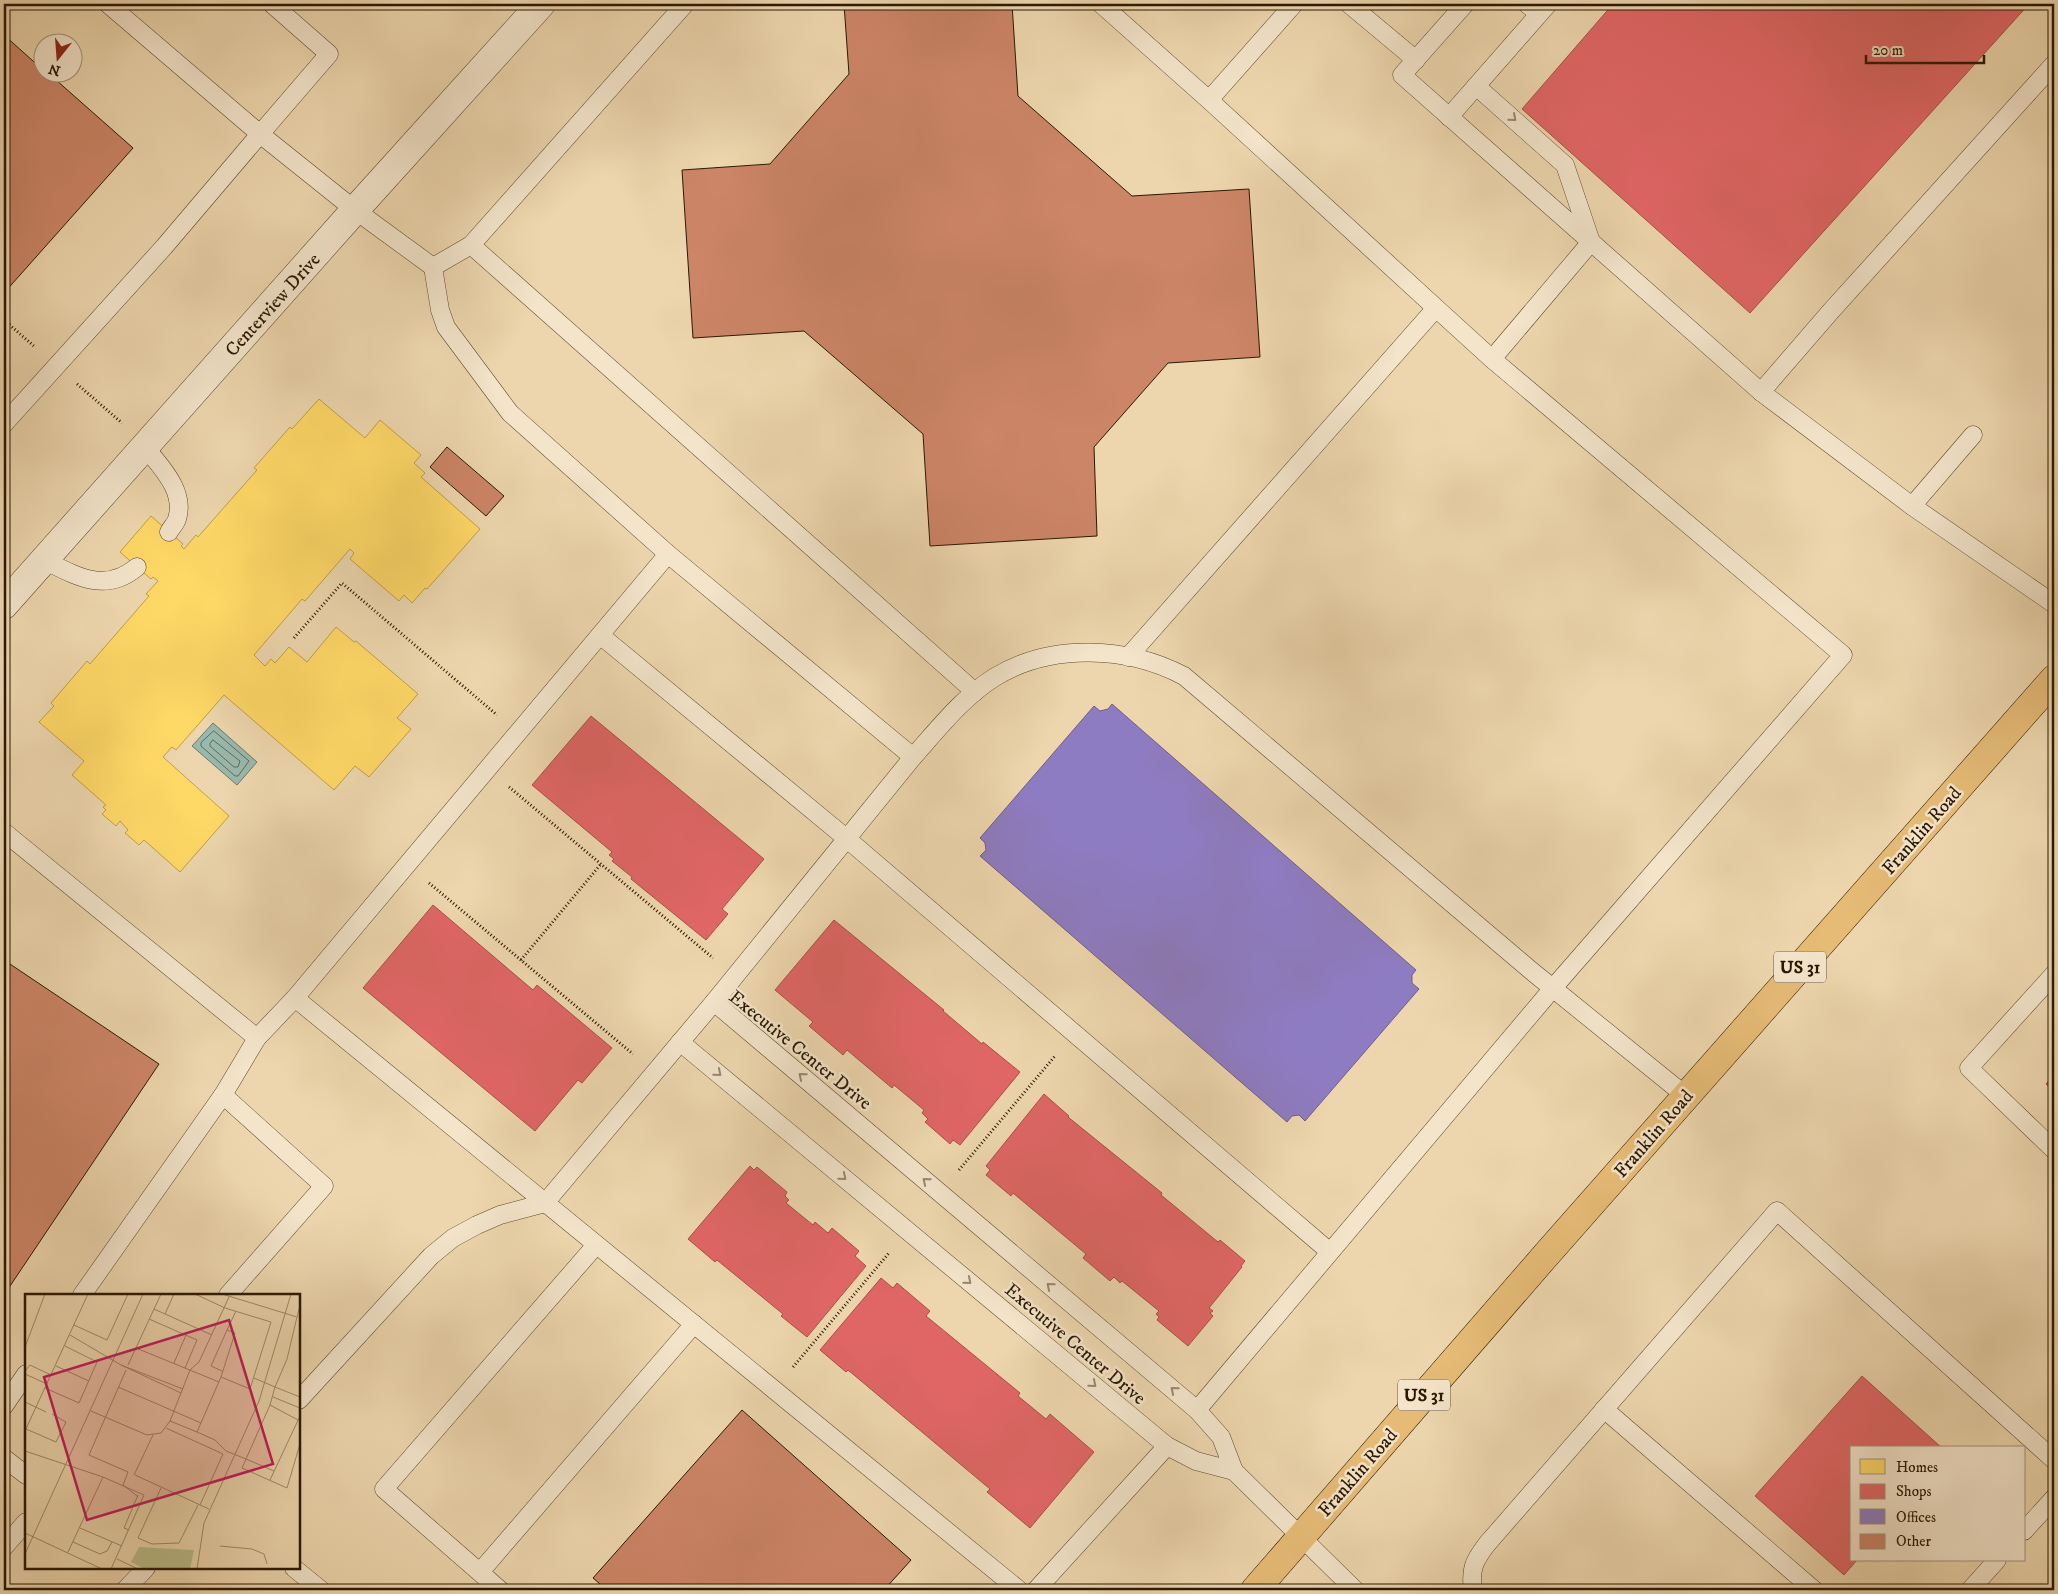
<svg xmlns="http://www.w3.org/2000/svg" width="2058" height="1594" font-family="'IM FELL DW Pica',serif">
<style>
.water{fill:#99b9ae;stroke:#6d7969}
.homes{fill:#ffd966;stroke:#bf9f48}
.shops{fill:#e06666;stroke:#aa4f48}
.offices{fill:#8e7cc3;stroke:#705e89}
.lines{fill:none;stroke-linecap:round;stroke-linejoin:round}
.shore{stroke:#626858;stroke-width:1}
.building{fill:#cc8567;stroke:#2b1801}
.service-casing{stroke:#5c482c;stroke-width:19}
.minor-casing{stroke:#5c482c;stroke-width:29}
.primary-casing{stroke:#2b1801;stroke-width:29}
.path{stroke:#2b1801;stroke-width:3;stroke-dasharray:1 2.5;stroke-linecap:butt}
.service{stroke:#f3e4ca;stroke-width:18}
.minor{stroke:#f3e4ca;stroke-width:28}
.primary{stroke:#e6bb76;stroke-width:28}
.oneway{stroke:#998870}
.labels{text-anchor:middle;stroke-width:5;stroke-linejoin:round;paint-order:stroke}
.shield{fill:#f3e4ca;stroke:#67553d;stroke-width:1}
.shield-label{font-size:18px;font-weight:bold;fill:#2b1801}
.street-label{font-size:19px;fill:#2b1801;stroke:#f3e4ca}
.inset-road{fill:none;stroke:#9f8a68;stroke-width:1}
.view{fill:#c2185b;fill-opacity:0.15;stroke:#c2185b;stroke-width:2.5}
.inset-edge{fill:none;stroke:#2b1801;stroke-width:2.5}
</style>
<rect width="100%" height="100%" fill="#edd6ad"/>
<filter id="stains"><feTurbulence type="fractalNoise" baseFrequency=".004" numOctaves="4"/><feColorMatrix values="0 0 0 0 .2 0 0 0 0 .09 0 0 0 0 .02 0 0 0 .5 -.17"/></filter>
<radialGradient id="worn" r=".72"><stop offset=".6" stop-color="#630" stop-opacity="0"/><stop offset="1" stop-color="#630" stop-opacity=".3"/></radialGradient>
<path class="water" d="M213,723L257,762L237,785L192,746Z"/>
<path class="homes" d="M319,399L365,438L380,420L421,455L414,463L425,473L421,477L480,529L427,589L425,588L412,603L404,595L399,601L350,559L354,553L350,549L305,601L302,599L254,655L265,666L271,659L275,663L289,647L307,662L336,627L354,642L356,641L418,694L397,718L411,729L369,777L355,766L334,790L224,695L176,750L172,747L163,757L229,816L180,872L144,840L139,845L125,833L128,830L120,821L116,826L102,814L106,810L103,807L106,805L72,775L84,761L39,722L54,706L51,703L87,661L90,664L149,596L146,594L158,581L153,577L151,579L120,552L151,516L183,544L181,546L184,549L196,535L198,537L257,470L254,468L290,427L292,429Z"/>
<g class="shops">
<path d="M1613,4H2029L1750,313L1522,109Z"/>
<path d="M591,716L764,859L722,909L728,914L706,940L631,879L632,877L612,861L614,859L609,855L612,852L532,785Z"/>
<path d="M433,905L533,990L537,985L612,1048L582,1083L578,1080L535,1131L363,988Z"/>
<path d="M834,920L944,1010L943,1011L982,1044L983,1042L1020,1072L960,1145L953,1140L950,1144L925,1122L928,1119L922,1113L924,1110L894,1085L892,1088L847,1050L843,1055L809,1026L813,1022L775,990Z"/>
<path d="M2054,1074V1092L2046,1084Z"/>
<path d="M1044,1094L1069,1116L1068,1117L1162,1193L1161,1195L1218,1242L1220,1240L1245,1261L1241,1266L1242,1267L1209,1308L1213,1311L1210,1313L1213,1316L1188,1346L1157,1320L1159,1317L1156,1314L1159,1311L1122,1281L1120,1283L1114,1277L1110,1281L1083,1258L1086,1254L1013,1193L1011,1196L986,1175L990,1170L986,1166Z"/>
<path d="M750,1166L754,1170L757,1167L787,1192L785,1196L789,1200L786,1203L813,1225L815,1222L828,1233L832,1228L859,1251L855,1256L866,1266L807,1337L781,1316L783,1314L717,1260L715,1262L688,1239Z"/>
<path d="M2054,1226V1238L2049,1233Z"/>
<path d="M881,1278L893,1288L897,1283L930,1311L926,1316L1020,1393L1018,1396L1046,1419L1050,1414L1094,1452L1030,1528L987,1492L990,1489L848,1370L846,1372L820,1350Z"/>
<path d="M1862,1376L1942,1448H1852V1560H1857L1844,1575L1755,1496Z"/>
</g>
<path class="offices" d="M1112,704L1416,970L1412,975V983L1419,989L1305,1121L1299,1115L1292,1116L1287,1122L980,856L986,850L985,843L980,838L1094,706L1100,711L1108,709Z"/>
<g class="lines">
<g class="shore">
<path d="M214,731L249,761L238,776H235L201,746V743Z"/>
<path d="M213,740L240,761L238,767H234L210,746V744Z"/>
</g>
</g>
<g class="building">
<path d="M844,4H1012L1018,96L1132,196L1249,189L1260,357L1168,363L1094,447L1097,536L930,546L923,434L804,331L693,338L682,170L770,164L849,74Z"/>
<path d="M4,35L42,69V72H47L133,148L4,293Z"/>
<path d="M447,447L504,496L486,516L430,467Z"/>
<path d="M4,960L159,1064L4,1295Z"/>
<path d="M742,1410L911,1560L884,1590H607L593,1578Z"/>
</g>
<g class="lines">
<defs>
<g id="service">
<path d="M272,4L329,54L260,134L355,210L433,267L440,310L446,327L510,413L668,554"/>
<path d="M685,4L471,245L975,692"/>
<path d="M1101,4L1209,100L1436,308"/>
<path d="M1349,4L1416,60"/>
<path d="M1465,4L1402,75L1761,392L1912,506L2054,604"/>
<path d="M1527,4L1539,14"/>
<path d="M1209,100L1294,4"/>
<path d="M1449,117L1548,4"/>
<path d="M433,267L471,245"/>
<path d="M1761,392L1831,311L2054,64"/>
<path d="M4,424L164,247L260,134L108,4"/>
<path d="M145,447C160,466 186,491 177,519C176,523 171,528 169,532"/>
<path d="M1912,506L1973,435"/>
<path d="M44,560C76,576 105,594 137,567"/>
<path d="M600,635L846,838L1330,1252"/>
<path d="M1128,657L1436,308L1492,359"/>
<path d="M4,832L257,1038L295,998L668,554L913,757C938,729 963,697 995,677C1051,643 1127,646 1184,676L1534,973L1686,1096"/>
<path d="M2054,974L1969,1068L2054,1150"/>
<path d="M295,998L1019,1590"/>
<path d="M680,1042L1167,1446L1196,1461L1234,1471L1221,1437L1197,1410L714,1002"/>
<path d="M223,1095L324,1186L228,1295"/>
<path d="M82,1295L223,1095L257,1038"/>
<path d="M299,1400L431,1256L453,1238L477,1225L500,1215L545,1203L714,1002L913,757"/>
<path d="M4,1406L26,1374"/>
<path d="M1604,1409L1814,1590"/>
<path d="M1197,1410L1553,988L1843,655L1492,359L1591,242L1565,165L1476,86"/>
<path d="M4,1458L26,1475"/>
<path d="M1234,1471L1355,1590"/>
<path d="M2024,1531L2054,1498"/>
<path d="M4,1547L26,1522"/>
<path d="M294,1568L321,1590"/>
<path d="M480,1572L694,1324"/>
<path d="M125,1590L146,1568"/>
<path d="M500,1590L384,1489L596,1245"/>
<path d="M1036,1590L1167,1446"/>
<path d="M1473,1590C1470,1569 1474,1561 1487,1544L1777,1211L2054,1460"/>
<path d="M1970,1590L1997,1560"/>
</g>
<path id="minor" d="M4,605L355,210L541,4"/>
<path id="primary" d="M1255,1590L1546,1255L2054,679"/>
</defs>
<use href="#service" class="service-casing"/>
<use href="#minor" class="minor-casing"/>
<use href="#primary" class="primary-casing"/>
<g class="path">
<path d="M4,320L35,347"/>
<path d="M77,384L122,423"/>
<path d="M294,638L342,583L497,715"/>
<path d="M509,787L713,958"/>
<path d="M429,883L633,1054"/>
<path d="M521,960L601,864"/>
<path d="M959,1170L1055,1056"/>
<path d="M793,1367L889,1253"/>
</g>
<use href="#service" class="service"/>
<use href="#minor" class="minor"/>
<use href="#primary" class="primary"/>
</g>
<defs><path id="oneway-chevron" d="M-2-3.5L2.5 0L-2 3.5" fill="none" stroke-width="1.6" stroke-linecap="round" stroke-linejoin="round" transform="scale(1.25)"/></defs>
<g class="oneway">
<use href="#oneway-chevron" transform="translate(1513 118) rotate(41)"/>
<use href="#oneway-chevron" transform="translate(718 1073) rotate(40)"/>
<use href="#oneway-chevron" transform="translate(802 1076) rotate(-140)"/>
<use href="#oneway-chevron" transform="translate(843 1177) rotate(40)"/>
<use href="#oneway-chevron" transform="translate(926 1181) rotate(-140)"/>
<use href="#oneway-chevron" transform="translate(968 1281) rotate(40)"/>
<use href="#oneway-chevron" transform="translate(1050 1286) rotate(-140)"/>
<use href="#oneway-chevron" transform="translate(1093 1384) rotate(40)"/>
<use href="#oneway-chevron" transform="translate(1174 1390) rotate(-140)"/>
</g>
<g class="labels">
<g class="shield">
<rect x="1774" y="951.5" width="52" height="31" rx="4"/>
<rect x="1398" y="1379.5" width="52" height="31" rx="4"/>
</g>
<g class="shield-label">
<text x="1800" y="973">US 31</text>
<text x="1424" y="1401">US 31</text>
</g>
<g class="street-label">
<text transform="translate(272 304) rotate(-48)" y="7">Centerview Drive</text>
<text transform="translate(1921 830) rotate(-49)" y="7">Franklin Road</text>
<text transform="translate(801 1049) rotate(39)" y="7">Executive Center Drive</text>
<text transform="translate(1653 1133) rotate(-49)" y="7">Franklin Road</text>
<text transform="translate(1076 1343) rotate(40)" y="7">Executive Center Drive</text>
<text transform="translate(1357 1472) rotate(-49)" y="7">Franklin Road</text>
</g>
</g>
<g transform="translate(25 1294)">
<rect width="275" height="275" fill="#edd6ad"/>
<path d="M114,253L169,256L165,275H120L106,268Z" fill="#b9bd89"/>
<path class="inset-road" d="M197,0L272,23L275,12M129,15L187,41M140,20L149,0M272,23L262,65L250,93L275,103M124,25L172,46L160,74M49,31L82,46L103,0M202,36L211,17M45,41L96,71M0,53L20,0M111,54L194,88M149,69L161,41M103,71L136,0M31,72L64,87M101,76L64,161L103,178L98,191L112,202M0,77L5,71L26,81M0,80L22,90M196,83L210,39L202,36L186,72L197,77M229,84L250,93L245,111L221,165L249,177M93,93L176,129M20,94L54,109L72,68L40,52M156,99L96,71L158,95M248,103L275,114M0,108L21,118M245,111L273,126M66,117L122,141L136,139L145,127L172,138L196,83L225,95L246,28L200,14L170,0M145,127L165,76L174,68L204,3M141,134L198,160L175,211M1,135L31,148L41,128L27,120M0,137L63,0M172,138L190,146L201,157L221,165L217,174L262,194L275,150M0,157L78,183L119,201L86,275M109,181L128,141M110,181L184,215M245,186L275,122M136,194L113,244L127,250L154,249L173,211M55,234L97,252M104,236L99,234L113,201M0,239L77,275M48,248L75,260L82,257L87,248M195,252L227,255L239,260L242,270M43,258L78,183M0,260L118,0M92,265L113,275M172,275L179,229L234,107L266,0"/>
<path class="view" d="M204,26L248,170L62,226L19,83Z"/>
<rect width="275" height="275" class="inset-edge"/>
</g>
<rect width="2058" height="1594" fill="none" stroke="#edd6ad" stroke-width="20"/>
<rect x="5" y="5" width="2048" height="1584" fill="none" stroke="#2b1801" stroke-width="2.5"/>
<rect x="10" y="10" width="2038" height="1574" fill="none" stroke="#2b1801"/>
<rect x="1850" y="1446" width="175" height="115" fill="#f3e4ca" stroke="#a3927a"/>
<rect x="1860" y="1459" width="25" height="15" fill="#ffd966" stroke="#a3927a"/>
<text x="1896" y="1472" font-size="15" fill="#2b1801">Homes</text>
<rect x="1860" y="1484" width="25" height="15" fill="#e06666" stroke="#a3927a"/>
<text x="1896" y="1496" font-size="15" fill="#2b1801">Shops</text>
<rect x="1860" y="1509" width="25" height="15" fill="#8e7cc3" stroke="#a3927a"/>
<text x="1896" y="1522" font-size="15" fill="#2b1801">Offices</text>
<rect x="1860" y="1534" width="25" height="15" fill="#cc8567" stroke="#a3927a"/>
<text x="1896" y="1546" font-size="15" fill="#2b1801">Other</text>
<g transform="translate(58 58) rotate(197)"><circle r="24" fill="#f3e4ca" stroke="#a3927a"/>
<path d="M0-4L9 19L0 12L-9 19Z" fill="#8f2418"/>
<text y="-8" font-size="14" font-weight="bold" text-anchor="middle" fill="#2b1801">N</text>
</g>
<path d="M1866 55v8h118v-8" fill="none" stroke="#2b1801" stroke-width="2.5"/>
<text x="1873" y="55" font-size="15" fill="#2b1801" stroke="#f3e4ca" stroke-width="4" paint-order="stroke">20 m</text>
<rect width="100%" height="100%" filter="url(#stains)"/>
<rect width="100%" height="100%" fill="url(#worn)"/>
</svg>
